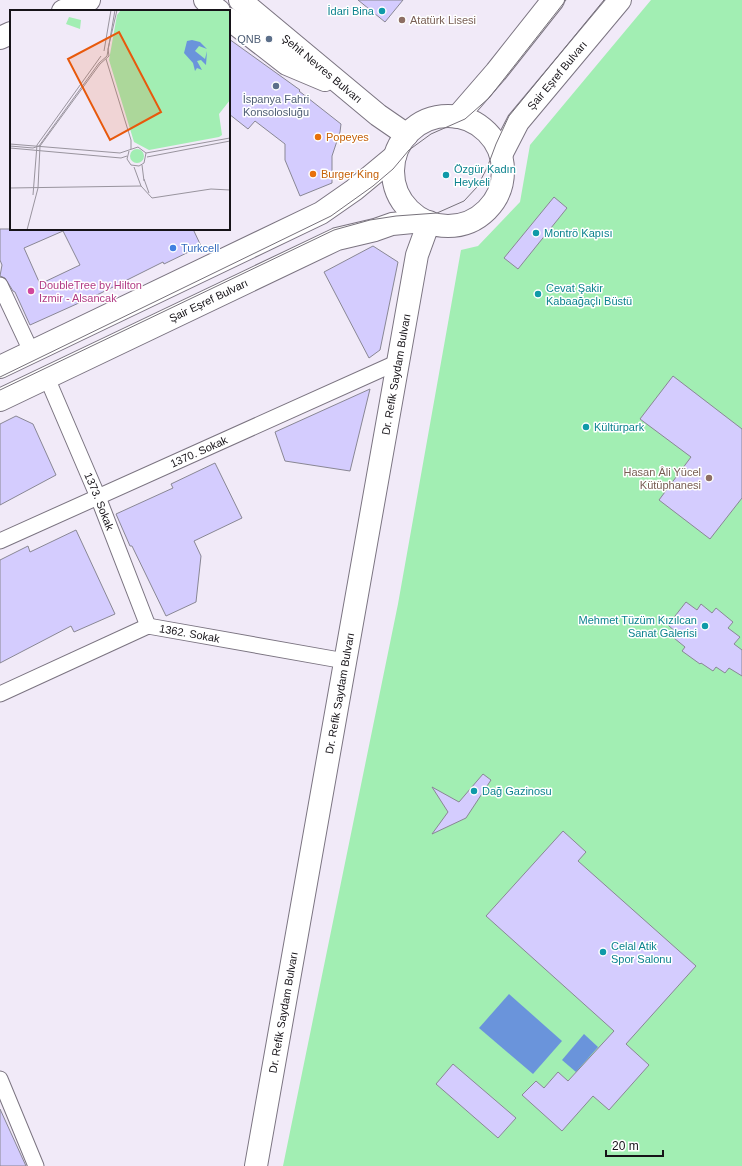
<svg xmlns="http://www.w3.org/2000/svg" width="742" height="1166" font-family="Arial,sans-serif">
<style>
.green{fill:#a2eeb3}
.water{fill:#6a94db}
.building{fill:#d4ccfe;stroke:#898794;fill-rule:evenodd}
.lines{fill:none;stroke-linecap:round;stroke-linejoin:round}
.street-casing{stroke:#7b7481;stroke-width:17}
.secondary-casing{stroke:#7b7481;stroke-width:24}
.primary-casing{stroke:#7b7481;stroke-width:24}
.street{stroke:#fff;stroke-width:15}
.secondary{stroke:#fff;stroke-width:22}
.primary{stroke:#fff;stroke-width:22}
.tram{stroke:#77727b;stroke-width:1}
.culture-dot{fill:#0f9aa8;stroke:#fff;stroke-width:1.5}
.education-dot{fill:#8d6e63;stroke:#fff;stroke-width:1.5}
.service-dot{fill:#5c6f8a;stroke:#fff;stroke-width:1.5}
.food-dot{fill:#e8710a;stroke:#fff;stroke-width:1.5}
.shop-dot{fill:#3f7fe0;stroke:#fff;stroke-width:1.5}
.hotel-dot{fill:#d1479c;stroke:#fff;stroke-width:1.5}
.labels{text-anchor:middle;stroke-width:3;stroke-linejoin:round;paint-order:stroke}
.culture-label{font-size:11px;fill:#0d838f;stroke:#fff;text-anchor:start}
.education-label{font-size:11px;fill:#785e54;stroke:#fff;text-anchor:start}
.service-label{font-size:11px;fill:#4e5e75;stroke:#fff;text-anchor:end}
.street-label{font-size:11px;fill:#161318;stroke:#fff}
.food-label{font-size:11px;fill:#c56008;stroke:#fff;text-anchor:start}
.shop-label{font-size:11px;fill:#366cbe;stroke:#fff;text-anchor:start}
.hotel-label{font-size:11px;fill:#b23c85;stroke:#fff;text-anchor:start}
.inset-road{fill:none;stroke:#99949e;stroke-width:1}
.view{fill:#e8590c;fill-opacity:0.15;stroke:#e8590c;stroke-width:2}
.inset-edge{fill:none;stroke:#161318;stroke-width:2}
</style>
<rect width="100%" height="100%" fill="#f1eaf8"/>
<path class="green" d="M651,0H742V1166H283L398,604L461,250L478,246L520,202L530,145Z"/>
<g class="water">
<path d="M509,994L562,1041L533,1074L479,1028Z"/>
<path d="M584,1034L598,1047L576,1072L562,1060Z"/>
</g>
<g class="building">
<path d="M358,0H403L385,22Z"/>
<path d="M229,39L300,90L299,91L341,124L340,132L332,156V183L300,196L285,160V144L255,121L248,129L229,114Z"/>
<path d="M554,197L567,208L518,269L504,258Z"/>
<path d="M0,229H193L201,246L164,264L163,262L101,293L30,325L15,292L13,291L5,278L0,276L2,265L0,260ZM63,231L80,265L40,284L24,248Z"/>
<path d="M373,246L398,262L380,350L369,358L324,272Z"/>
<path d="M673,376L742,429V498L710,539L659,500L691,457L640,419Z"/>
<path d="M370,389L350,471L285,461L275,432Z"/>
<path d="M16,416L33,424L56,475L0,505V424Z"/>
<path d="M215,463L242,518L194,541L201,556L196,602L166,616L132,546H130L116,514L173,488L171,484Z"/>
<path d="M76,530L115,614L74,632L71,626L0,663V560L28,546L30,552Z"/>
<path d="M686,602L697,610L701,604L712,613L716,608L733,622L728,628L740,637L734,644L742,650V676L729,668L725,673L716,667L713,671L701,663L700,664L682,651L685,647L674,638L678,634L668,625Z"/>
<path d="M483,774L491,780L466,818L432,834L448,812L432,787L459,802Z"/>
<path d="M563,831L586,852L578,861L696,966L626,1044L649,1065L609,1110L593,1096L562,1131L522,1095L536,1081L544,1088L558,1072L568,1081L614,1031L486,916Z"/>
<path d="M453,1064L516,1118L498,1138L436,1084Z"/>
<path d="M0,1109L26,1166H0Z"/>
</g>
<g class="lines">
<defs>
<g id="street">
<path d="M0,285L31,351"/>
<path id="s1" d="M47,378L98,497L148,626"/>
<path id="s2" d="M0,541L398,362"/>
<path id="s3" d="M0,694L148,626L345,661"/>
<path d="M0,1079L36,1166"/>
</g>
<g id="secondary">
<path d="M205,0L219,11"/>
<path id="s4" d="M240,0L378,115L407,135"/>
<path d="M63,11L89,0"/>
<path d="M229,19L287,64L325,80"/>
<path d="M0,38L11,33"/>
</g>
<g id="primary">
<circle cx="448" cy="171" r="55"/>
<path d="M457,117L496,72L553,0"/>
<path id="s5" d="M501,155L518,122L620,0"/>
<path d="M0,367L321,213L354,190L395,156"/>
<path id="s6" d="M0,400L337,239L375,230L392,224L423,221"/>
<path id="s7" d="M256,1166L417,255L429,222"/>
</g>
</defs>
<use href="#street" class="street-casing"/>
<use href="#secondary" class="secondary-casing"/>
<use href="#primary" class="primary-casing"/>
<use href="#street" class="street"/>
<use href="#secondary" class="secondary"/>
<use href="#primary" class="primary"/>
<g class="tram">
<path d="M0,377L331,216L373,186L393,169L409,150L431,134L465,119L489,98L566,0"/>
<path d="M0,390L334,230L370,220L396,216L437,213L464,201L477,187L487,168L496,144L509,116L604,0"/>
</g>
</g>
<g class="culture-dot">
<circle cx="382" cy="11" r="4"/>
<circle cx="446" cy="175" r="4"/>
<circle cx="536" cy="233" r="4"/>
<circle cx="538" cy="294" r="4"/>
<circle cx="586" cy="427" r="4"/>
<circle cx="705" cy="626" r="4"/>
<circle cx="474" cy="791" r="4"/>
<circle cx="603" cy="952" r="4"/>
</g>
<g class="education-dot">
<circle cx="402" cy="20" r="4"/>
<circle cx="709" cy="478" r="4"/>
</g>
<g class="service-dot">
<circle cx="269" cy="39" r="4"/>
<circle cx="276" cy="86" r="4"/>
</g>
<g class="food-dot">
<circle cx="318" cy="137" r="4"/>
<circle cx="313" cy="174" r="4"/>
</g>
<circle class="shop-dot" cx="173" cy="248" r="4"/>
<circle class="hotel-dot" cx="31" cy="291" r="4"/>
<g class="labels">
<g class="culture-label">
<text x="374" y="15" text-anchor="end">İdari Bina</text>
<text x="454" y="173">Özgür Kadın<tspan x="454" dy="13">Heykeli</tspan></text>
<text x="544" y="237">Montrö Kapısı</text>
<text x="546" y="292">Cevat Şakir<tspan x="546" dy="13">Kabaağaçlı Büstü</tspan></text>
<text x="594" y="431">Kültürpark</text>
<text x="697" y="624" text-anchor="end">Mehmet Tüzüm Kızılcan<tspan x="697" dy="13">Sanat Galerisi</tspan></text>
<text x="482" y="795">Dağ Gazinosu</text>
<text x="611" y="950">Celal Atik<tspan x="611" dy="13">Spor Salonu</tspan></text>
</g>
<g class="education-label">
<text x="410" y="24">Atatürk Lisesi</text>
<text x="701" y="476" text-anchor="end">Hasan Âli Yücel<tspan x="701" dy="13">Kütüphanesi</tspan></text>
</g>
<g class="service-label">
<text x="261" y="43">QNB</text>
<text x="276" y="103" text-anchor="middle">İspanya Fahri<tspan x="276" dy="13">Konsolosluğu</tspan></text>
</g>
<g class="street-label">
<text dy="4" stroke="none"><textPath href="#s4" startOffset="107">Şehit Nevres Bulvarı</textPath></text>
<text dy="4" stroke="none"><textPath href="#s5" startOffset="98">Şair Eşref Bulvarı</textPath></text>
<text dy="4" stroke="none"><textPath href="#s6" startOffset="231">Şair Eşref Bulvarı</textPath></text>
<text dy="4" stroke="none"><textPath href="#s7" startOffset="804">Dr. Refik Saydam Bulvarı</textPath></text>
<text dy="4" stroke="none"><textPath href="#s2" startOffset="218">1370. Sokak</textPath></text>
<text dy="4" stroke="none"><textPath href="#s1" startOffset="134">1373. Sokak</textPath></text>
<text dy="4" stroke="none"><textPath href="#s3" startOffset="205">1362. Sokak</textPath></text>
<text dy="4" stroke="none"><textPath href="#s7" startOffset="480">Dr. Refik Saydam Bulvarı</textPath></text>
<text dy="4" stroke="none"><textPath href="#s7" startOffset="156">Dr. Refik Saydam Bulvarı</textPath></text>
</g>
<g class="food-label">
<text x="326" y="141">Popeyes</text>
<text x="321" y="178">Burger King</text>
</g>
<g class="shop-label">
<text x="181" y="252">Turkcell</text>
</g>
<g class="hotel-label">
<text x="39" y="289">DoubleTree by Hilton<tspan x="39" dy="13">Izmir - Alsancak</tspan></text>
</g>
</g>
<g transform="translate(10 10)">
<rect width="220" height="220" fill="#f1eaf8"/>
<path d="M111,0H220V90L209,104L212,125L209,127L139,140L124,132L99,50L107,5ZM59,7L71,10L70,19L56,14ZM120 146a7 7 0 1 1 14 0a7 7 0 1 1-14 0Z" fill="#a2eeb3"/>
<path d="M182,30L190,32L197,39L189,36L185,41L195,49L197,41L196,55L191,50L187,51L192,60L187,58L185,61L183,53L174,43L177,31Z" fill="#6a94db"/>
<path class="inset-road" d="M94,41L101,0M96,49L121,130V139M0,134L110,143L128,137L136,143L134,153L129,156L121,155L117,149L119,141M0,136L23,138L29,136L89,53L97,46L105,0M0,138L111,148L117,146M136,143L220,128M137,147L220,131M132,155L134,171M124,157L131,176L142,188L201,179L220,180M134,169L139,183M0,178L131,176M23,185L27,135L91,46M17,220L28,178L30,136L90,54L99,46L98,39L107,0"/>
<path class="view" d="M109,22L151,102L100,130L58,49Z"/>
<rect width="220" height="220" class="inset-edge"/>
</g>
<path d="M606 1150v6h57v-6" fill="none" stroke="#161318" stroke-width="2"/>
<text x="612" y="1150" font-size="12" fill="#161318" stroke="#ffffff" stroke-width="3" paint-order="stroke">20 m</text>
</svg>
